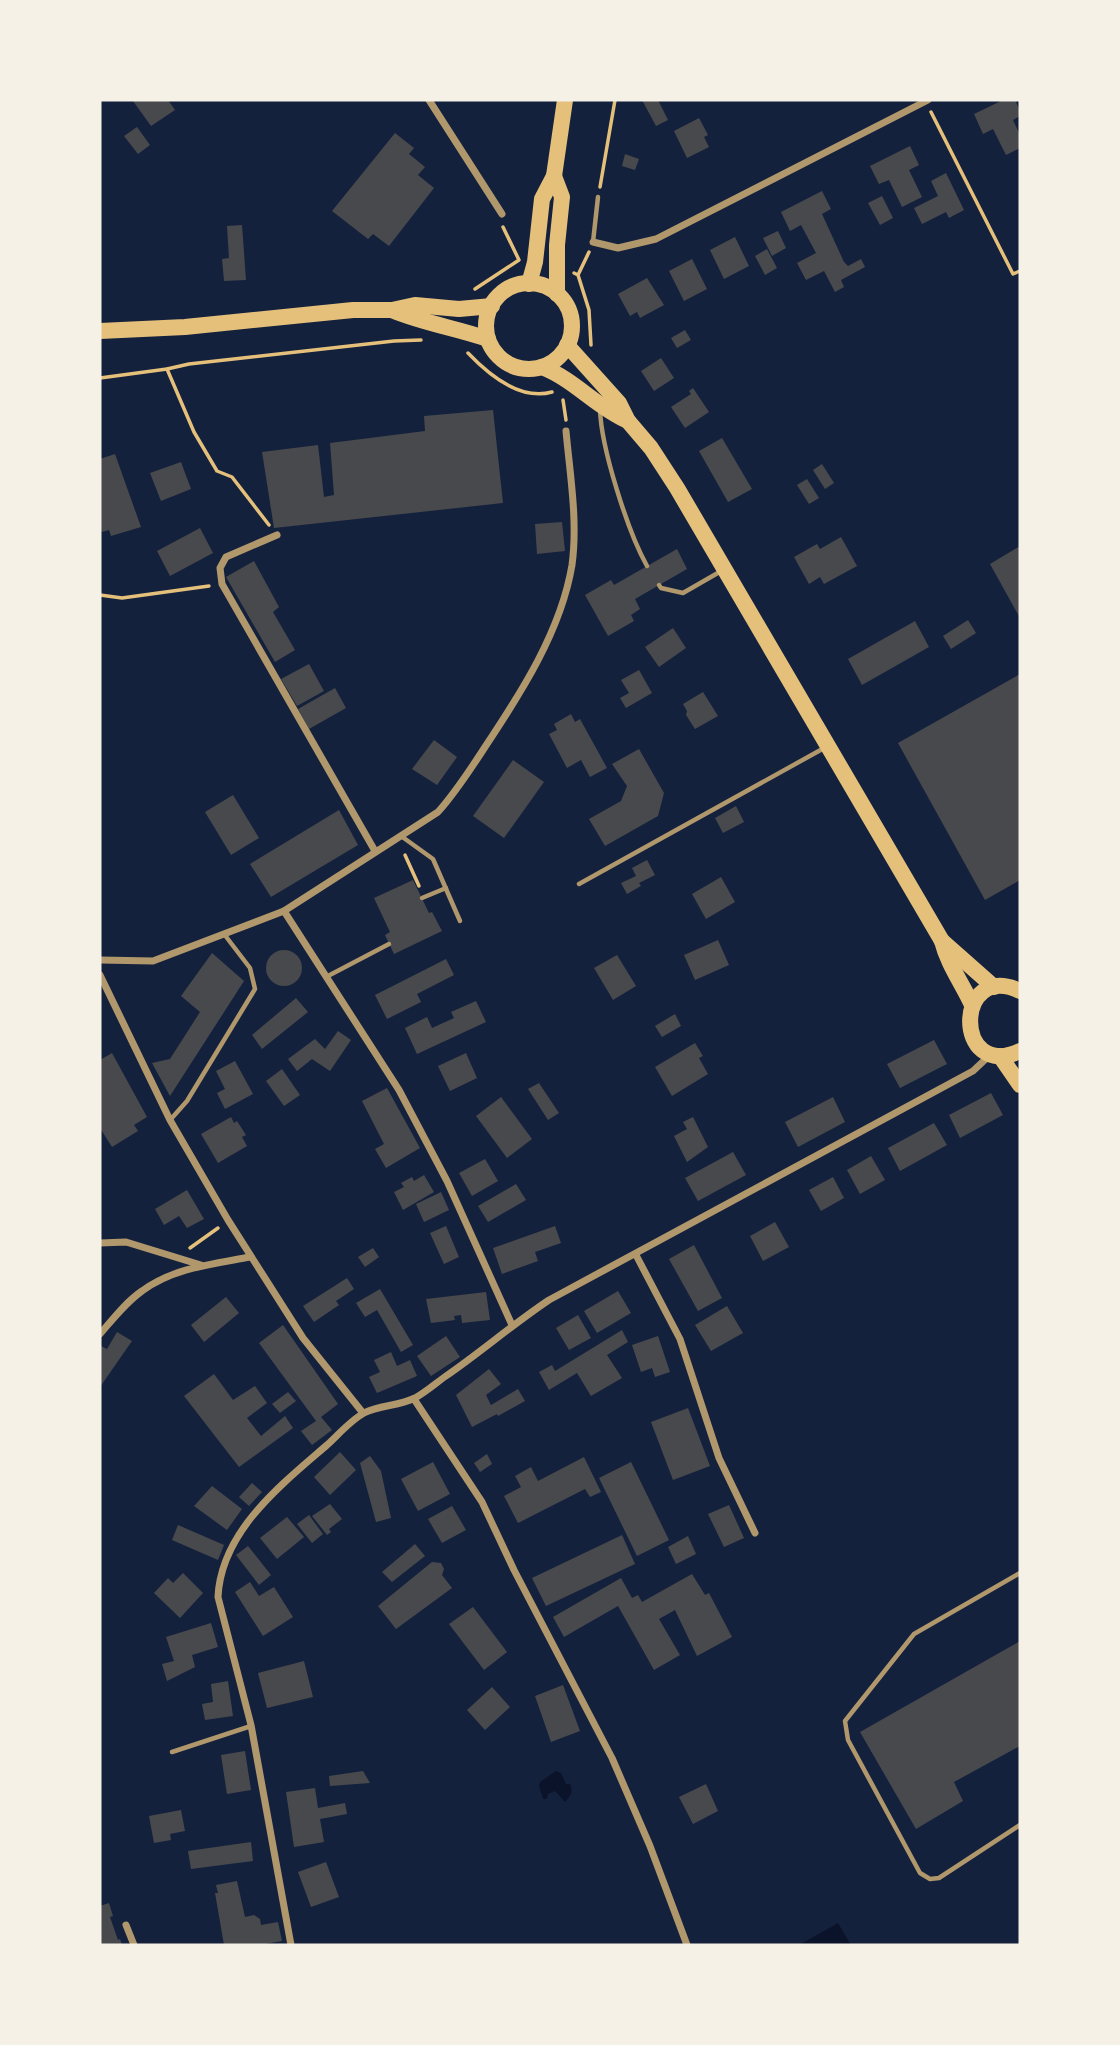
<svg xmlns="http://www.w3.org/2000/svg" width="1120" height="2045" font-family="Figtree,sans-serif">
<style>
.water{fill:#0b132b}
.building{fill:#48494c}
.lines{fill:none;stroke-linecap:round;stroke-linejoin:round}
.path{stroke:#e5c07b;stroke-width:3.5}
.service{stroke:#b1986c;stroke-width:4.5}
.minor{stroke:#b1986c;stroke-width:7}
.primary{stroke:#e5c07b;stroke-width:16}
</style>
<rect width="100%" height="100%" fill="#14213d"/>
<g class="water">
<path d="M556,1771L561,1773L566,1784H570C574,1792 570,1796 565,1802L555,1791L548,1794L547,1799H543L539,1786L540,1782Z"/>
<path d="M838,1923L851,1945H799Z"/>
</g>
<g class="building">
<path d="M136,100H168L175,110L151,126L133,101Z"/>
<path d="M642,100H658L668,120L656,126Z"/>
<path d="M1003,100H1015L1020,111V116L1013,120L1020,135V148L1006,155L993,129L983,134L974,114Z"/>
<path d="M699,118L708,135L704,137L709,147L687,158L674,131Z"/>
<path d="M137,127L150,145L138,154L124,136Z"/>
<path d="M395,133L414,148L409,154L425,167L418,175L434,188L389,246L373,234L368,239L332,211Z"/>
<path d="M910,146L919,165L909,170L922,197L902,207L889,180L879,184L870,166Z"/>
<path d="M625,154L639,159L635,170L622,166Z"/>
<path d="M946,173L964,210L949,218L946,212L922,224L914,208L938,196L931,181Z"/>
<path d="M822,191L831,209L822,214L844,262L848,266L861,259L865,267L841,280L844,287L835,292L824,271L806,280L797,263L816,253L801,225L790,231L781,212Z"/>
<path d="M882,196L893,218L880,225L868,203Z"/>
<path d="M242,225L246,280L224,281L222,259L229,258L227,226Z"/>
<path d="M778,231L786,248L772,256L763,238Z"/>
<path d="M735,237L749,266L724,279L710,250Z"/>
<path d="M767,249L777,268L765,275L755,256Z"/>
<path d="M692,259L707,289L684,301L669,271Z"/>
<path d="M647,278L664,305L640,318L637,312L630,316L618,294Z"/>
<path d="M685,330L691,340L677,348L671,338Z"/>
<path d="M661,358L674,378L654,391L641,371Z"/>
<path d="M693,388L709,412L685,428L671,407L691,394L689,391Z"/>
<path d="M493,410L503,503L274,528L262,452L318,445L324,497L334,495L330,443L425,431L424,416Z"/>
<path d="M722,438L752,489L728,502L699,451Z"/>
<path d="M115,454L141,527L111,536L109,530L102,532L100,528V459Z"/>
<path d="M181,462L191,489L161,501L150,473Z"/>
<path d="M822,464L834,483L825,489L813,470Z"/>
<path d="M807,479L819,498L809,504L797,485Z"/>
<path d="M562,522L565,551L537,554L535,524Z"/>
<path d="M200,528L213,553L170,576L157,551Z"/>
<path d="M841,537L857,566L824,584L820,577L809,584L794,557L817,544L820,549Z"/>
<path d="M1020,546V618L990,564Z"/>
<path d="M677,549L687,569L635,599L640,609L631,615L634,621L608,636L585,595L611,580L614,585Z"/>
<path d="M254,561L279,607L273,612L295,650L275,662L226,577Z"/>
<path d="M968,620L976,633L951,649L943,636Z"/>
<path d="M915,621L929,647L862,685L848,659Z"/>
<path d="M673,628L686,648L659,667L645,647Z"/>
<path d="M309,664L324,691L297,706L281,679Z"/>
<path d="M639,670L652,693L626,708L620,698L629,693L621,680Z"/>
<path d="M1020,674V880L985,900L898,743Z"/>
<path d="M335,688L346,708L309,729L298,709Z"/>
<path d="M703,692L718,716L695,729L686,715L687,711L683,704Z"/>
<path d="M571,714L575,722L580,719L607,768L590,777L581,760L567,768L549,734L557,730L554,724Z"/>
<path d="M434,740L457,757L437,785L412,769Z"/>
<path d="M639,749L664,793L658,816L605,846L589,819L621,801L627,786L612,764Z"/>
<path d="M513,760L544,782L504,838L473,816Z"/>
<path d="M233,795L259,838L231,855L205,812Z"/>
<path d="M736,806L744,822L723,833L715,818Z"/>
<path d="M339,810L358,845L271,897L250,864Z"/>
<path d="M647,860L655,875L639,883L641,886L627,894L621,883L636,876L632,868Z"/>
<path d="M721,877L735,902L706,919L692,894Z"/>
<path d="M413,880L429,913L432,912L442,931L394,954L385,935L390,932L374,898Z"/>
<path d="M718,940L729,965L695,980L684,955Z"/>
<circle cx="284" cy="968" r="18"/>
<path d="M212,953L244,981L170,1096L152,1063L170,1059L200,1012L181,996Z"/>
<path d="M617,955L636,986L613,1000L594,968Z"/>
<path d="M446,959L454,975L417,994L421,1002L387,1019L375,995Z"/>
<path d="M296,998L308,1012L262,1049L252,1035Z"/>
<path d="M476,1001L486,1022L417,1054L405,1028L427,1017L432,1028L454,1018L451,1012Z"/>
<path d="M675,1014L681,1026L662,1037L655,1026Z"/>
<path d="M338,1031L351,1040L330,1071L312,1059L297,1071L288,1059L315,1039L325,1049Z"/>
<path d="M934,1040L947,1064L900,1088L887,1064Z"/>
<path d="M695,1043L703,1056L699,1058L708,1074L672,1096L655,1067Z"/>
<path d="M112,1053L147,1117L134,1125L138,1131L112,1147L100,1128V1060Z"/>
<path d="M466,1053L477,1078L450,1091L438,1066Z"/>
<path d="M235,1061L253,1094L225,1109L217,1093L225,1089L216,1071Z"/>
<path d="M282,1069L300,1095L284,1106L266,1081Z"/>
<path d="M539,1083L559,1113L548,1120L528,1089Z"/>
<path d="M387,1088L420,1148L386,1168L375,1149L384,1144L362,1101Z"/>
<path d="M991,1093L1003,1115L960,1138L949,1115Z"/>
<path d="M501,1097L532,1139L507,1158L476,1116Z"/>
<path d="M833,1097L845,1122L798,1147L785,1122Z"/>
<path d="M231,1117L234,1123L237,1121L246,1135L242,1137L247,1146L218,1163L201,1134Z"/>
<path d="M693,1117L708,1147L687,1162L674,1136L687,1129L683,1122Z"/>
<path d="M934,1123L947,1145L900,1171L888,1148Z"/>
<path d="M733,1152L746,1175L698,1201L685,1178Z"/>
<path d="M871,1156L885,1180L860,1194L847,1170Z"/>
<path d="M485,1159L498,1181L472,1196L459,1173Z"/>
<path d="M424,1175L434,1192L403,1210L394,1192L404,1187L401,1183L412,1177L414,1181Z"/>
<path d="M833,1177L844,1198L821,1211L809,1190Z"/>
<path d="M516,1184L526,1200L488,1222L478,1206Z"/>
<path d="M187,1190L204,1219L187,1228L179,1216L164,1225L155,1209Z"/>
<path d="M441,1192L449,1210L424,1222L416,1204Z"/>
<path d="M775,1222L789,1247L763,1261L750,1236Z"/>
<path d="M446,1226L459,1257L444,1264L430,1233Z"/>
<path d="M555,1226L561,1243L535,1252L538,1261L502,1274L493,1248Z"/>
<path d="M694,1245L722,1298L698,1311L669,1259Z"/>
<path d="M373,1248L379,1257L365,1267L358,1257Z"/>
<path d="M347,1278L354,1289L336,1301L339,1305L314,1322L303,1306Z"/>
<path d="M380,1289L413,1345L401,1352L377,1310L365,1317L356,1303Z"/>
<path d="M618,1291L631,1313L597,1333L584,1311Z"/>
<path d="M486,1292L490,1320L462,1323L461,1315L454,1316L455,1320L431,1323L426,1299Z"/>
<path d="M226,1297L239,1313L204,1342L191,1325Z"/>
<path d="M727,1306L743,1333L711,1351L695,1325Z"/>
<path d="M578,1315L591,1338L569,1350L556,1328Z"/>
<path d="M283,1325L338,1404L321,1417L332,1430L312,1445L301,1431L316,1421L259,1343Z"/>
<path d="M622,1330L628,1342L607,1355L622,1378L591,1396L577,1373L549,1390L539,1372L552,1365L555,1371Z"/>
<path d="M117,1332L132,1341L100,1387V1348L101,1346L107,1349Z"/>
<path d="M446,1336L460,1357L431,1376L417,1356Z"/>
<path d="M658,1336L670,1372L655,1377L652,1368L641,1372L632,1345Z"/>
<path d="M391,1352L397,1366L410,1360L417,1376L377,1393L369,1377L380,1372L374,1360Z"/>
<path d="M489,1369L501,1384L486,1395L491,1405L518,1389L525,1401L498,1416L497,1414L472,1427L456,1395Z"/>
<path d="M214,1374L233,1400L255,1386L267,1403L247,1418L261,1436L285,1416L293,1428L239,1467L184,1396Z"/>
<path d="M288,1392L296,1401L280,1413L272,1404Z"/>
<path d="M688,1408L710,1466L673,1480L651,1422Z"/>
<path d="M340,1452L356,1470L330,1495L314,1477Z"/>
<path d="M487,1454L492,1464L480,1472L474,1463Z"/>
<path d="M370,1456L381,1471L391,1518L376,1522L360,1463Z"/>
<path d="M584,1457L601,1492L590,1497L585,1489L518,1523L504,1496L521,1487L515,1476L531,1467L538,1481Z"/>
<path d="M433,1462L450,1494L418,1511L401,1479Z"/>
<path d="M631,1462L669,1540L637,1556L599,1478Z"/>
<path d="M252,1483L262,1492L249,1506L239,1497Z"/>
<path d="M212,1486L242,1509L227,1530L194,1506Z"/>
<path d="M330,1504L342,1519L329,1529L331,1532L327,1535L312,1516Z"/>
<path d="M729,1505L744,1538L724,1547L708,1514Z"/>
<path d="M452,1506L466,1530L442,1543L428,1519Z"/>
<path d="M309,1515L323,1534L312,1543L297,1524Z"/>
<path d="M287,1517L304,1537L277,1559L260,1538Z"/>
<path d="M178,1525L224,1545L218,1560L172,1540Z"/>
<path d="M622,1535L635,1564L546,1606L532,1578Z"/>
<path d="M688,1536L696,1554L676,1564L668,1547Z"/>
<path d="M415,1544L425,1556L392,1582L382,1572Z"/>
<path d="M248,1546L271,1575L259,1585L236,1555Z"/>
<path d="M432,1562L441,1563L444,1569L442,1575L452,1588L396,1629L378,1606Z"/>
<path d="M183,1573L203,1593L180,1618L154,1593L168,1578L173,1583Z"/>
<path d="M692,1574L705,1595L709,1593L732,1637L697,1656L675,1610L659,1619L680,1655L654,1670L618,1606L564,1637L553,1617L621,1578L632,1598L638,1595L642,1602Z"/>
<path d="M250,1582L259,1596L274,1587L293,1617L263,1636L235,1592Z"/>
<path d="M473,1607L507,1652L484,1670L449,1624Z"/>
<path d="M211,1623L218,1647L192,1655L195,1667L167,1681L162,1664L174,1661L166,1637Z"/>
<path d="M1020,1641V1746L954,1782L963,1801L916,1829L860,1732Z"/>
<path d="M304,1661L313,1697L267,1708L258,1673Z"/>
<path d="M228,1681L233,1716L205,1720L202,1704L213,1702L211,1684Z"/>
<path d="M563,1685L580,1731L551,1742L535,1696Z"/>
<path d="M492,1687L510,1707L485,1730L467,1710Z"/>
<path d="M245,1751L251,1790L227,1794L221,1755Z"/>
<path d="M363,1771L370,1783L330,1786L329,1776Z"/>
<path d="M706,1784L718,1811L693,1824L679,1797Z"/>
<path d="M315,1788L318,1808L345,1803L347,1814L320,1819L324,1842L294,1847L286,1792Z"/>
<path d="M181,1810L185,1831L170,1834L171,1840L154,1843L149,1816Z"/>
<path d="M251,1842L253,1861L191,1869L188,1851Z"/>
<path d="M326,1862L339,1897L311,1907L298,1872Z"/>
<path d="M237,1881L245,1917L254,1915L260,1919L261,1925L278,1922L282,1941L260,1945H224L215,1893H218L216,1885Z"/>
<path d="M109,1903L113,1916L110,1917L118,1940L120,1939L122,1945H100V1906Z"/>
</g>
<g class="lines">
<g class="path">
<path d="M931,112L1013,274L1020,271"/>
<path d="M600,187L615,100"/>
<path d="M574,273L578,275L589,310L591,345"/>
<path d="M578,275L589,252"/>
<path d="M475,289L519,260L503,227"/>
<path d="M468,353C488,374 520,401 552,392"/>
<path d="M167,369L194,432L217,471L232,477L269,525"/>
<path d="M100,378L167,369L189,364L394,341L421,340"/>
<path d="M563,400L566,420"/>
<path d="M100,595L122,598L209,586"/>
<path d="M405,855L419,886"/>
<path d="M190,1248L218,1228"/>
</g>
<g class="service">
<path d="M593,242L598,197"/>
<path d="M600,409C601,448 628,532 647,566"/>
<path d="M659,585L661,588L683,593L723,570"/>
<path d="M401,836L433,859L460,921"/>
<path d="M579,884L826,747"/>
<path d="M422,898L446,888"/>
<path d="M326,977L389,944"/>
<path d="M171,1119L187,1101L255,989L250,968L224,934"/>
<path d="M1020,1573L914,1634L845,1721L848,1740L920,1873L930,1879L939,1878L1020,1825"/>
<path d="M172,1752L251,1726"/>
</g>
<g class="minor">
<path d="M429,100L502,214"/>
<path d="M593,242L618,248L656,239L928,100"/>
<path d="M277,535L226,557L220,568L222,584L375,851"/>
<path d="M284,911L399,1090L447,1181L512,1325"/>
<path d="M100,960L153,961L284,911L438,812C456,792 470,770 485,747C521,693 561,631 572,565C578,521 570,475 566,431"/>
<path d="M100,975L170,1120L228,1220L303,1338L363,1413"/>
<path d="M100,1243L126,1242L201,1265"/>
<path d="M636,1255L680,1339L719,1458L755,1533"/>
<path d="M100,1334C113,1319 126,1302 142,1291C173,1268 213,1264 250,1257"/>
<path d="M414,1399L482,1502L514,1570L612,1758L650,1846L687,1945"/>
<path d="M126,1925L134,1945"/>
<path d="M291,1945L251,1725L218,1597C221,1531 282,1484 327,1445C338,1435 351,1420 364,1413C379,1405 399,1406 415,1398C426,1392 436,1383 446,1376C481,1352 513,1324 549,1300L973,1071L990,1055"/>
</g>
<g class="primary">
<path d="M554,176L562,197L557,245V294"/>
<circle cx="529" cy="326" r="43"/>
<path d="M529,284L535,262L542,199L554,176L565,100"/>
<path d="M392,310C423,323 456,328 488,339"/>
<path d="M100,331L185,327L353,310H392L415,305L459,309L492,306"/>
<path d="M567,345L619,403L628,421L651,448L677,488L942,941C948,965 962,983 972,1005"/>
<path d="M542,367C575,380 596,407 628,421"/>
<path d="M942,941L994,987"/>
<path d="M1020,991C954,960 953,1082 1020,1051"/>
<path d="M1000,1056L1020,1085"/>
</g>
</g>
<rect width="1120" height="2045" fill="none" stroke="#f6f1e7" stroke-width="203"/>
</svg>
